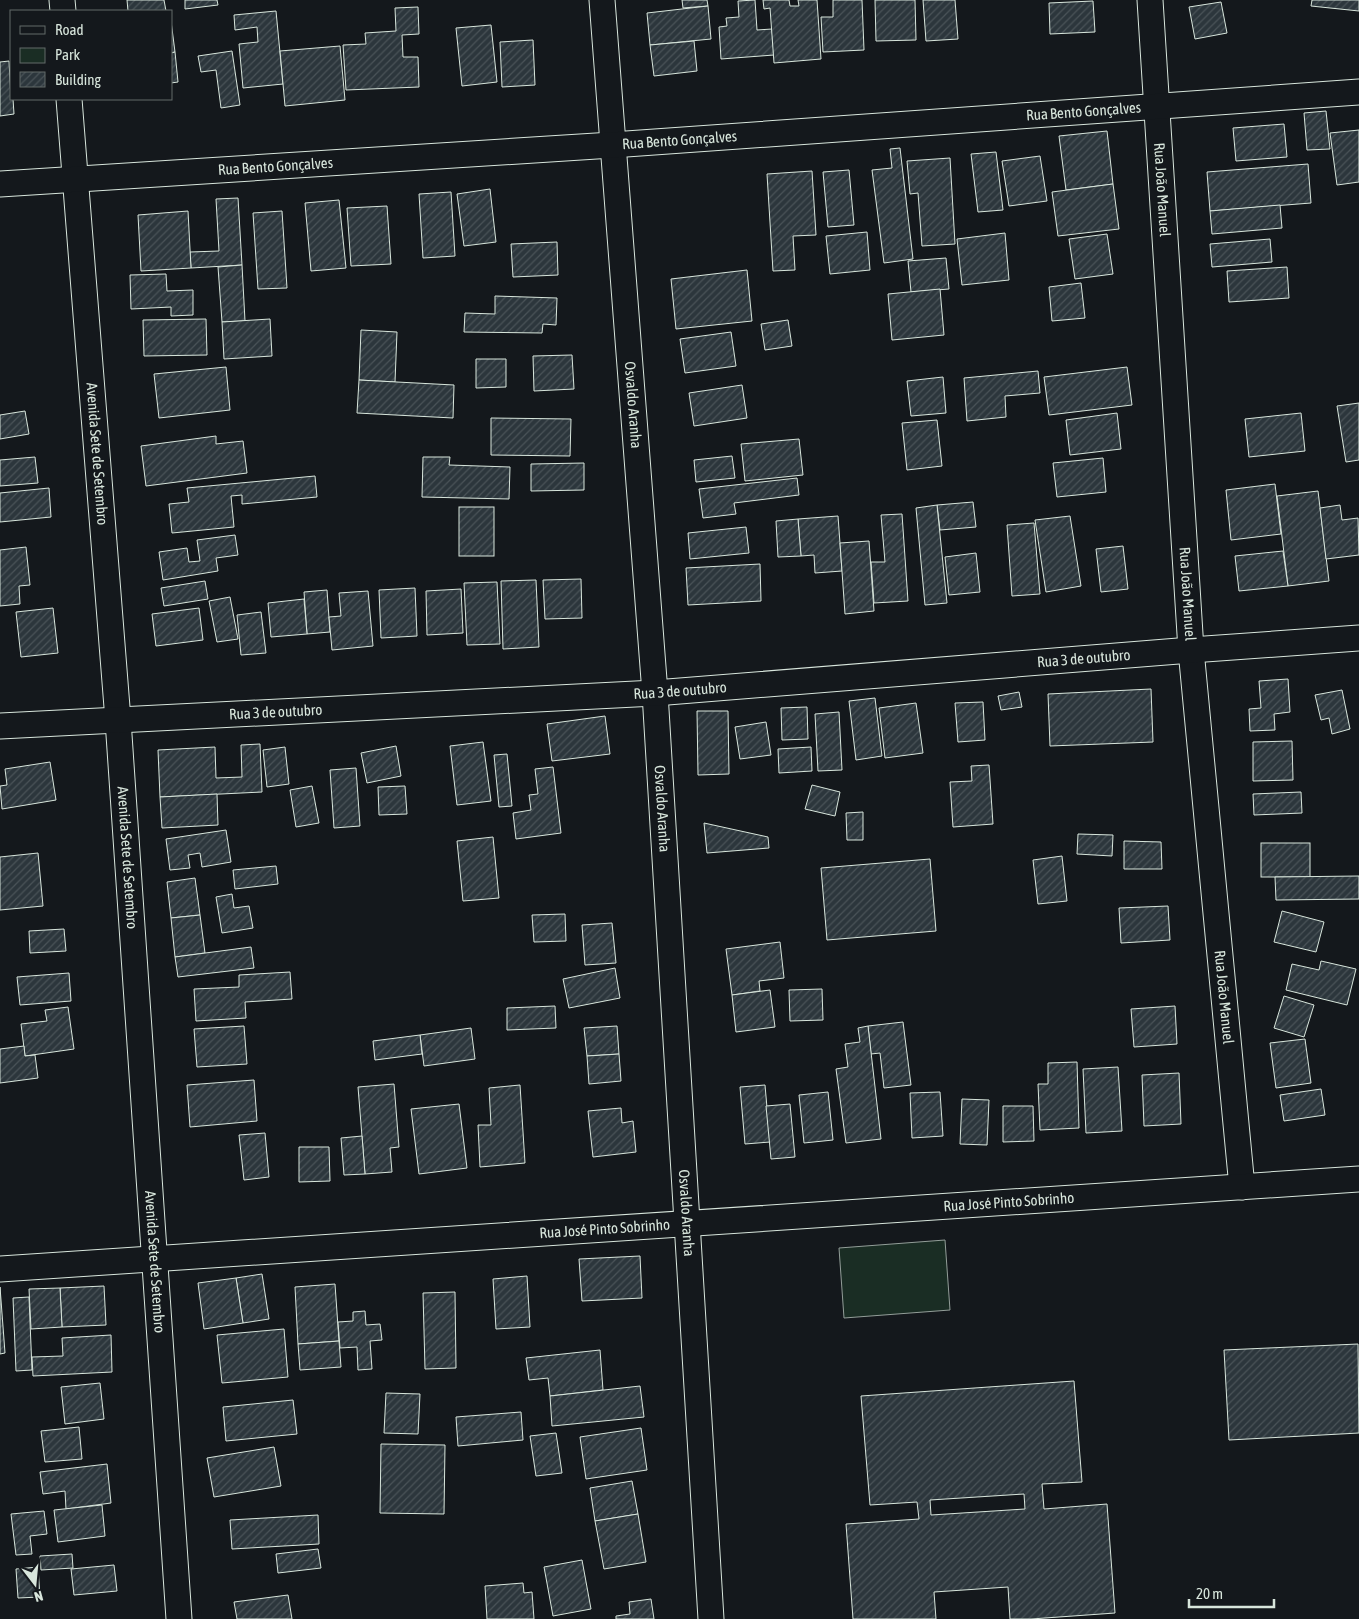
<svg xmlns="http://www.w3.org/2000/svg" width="1359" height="1619" font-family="'Asap Condensed',sans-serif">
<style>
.green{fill:#1a2d24;stroke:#939e99}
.building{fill:url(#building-hatch);stroke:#d8e6dc;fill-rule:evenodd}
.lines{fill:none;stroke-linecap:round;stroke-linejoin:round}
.minor-casing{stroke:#d8e6dc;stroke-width:27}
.minor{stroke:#14181c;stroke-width:25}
.labels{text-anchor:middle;stroke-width:4;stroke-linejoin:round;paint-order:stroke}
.street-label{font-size:15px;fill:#d8e6dc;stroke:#14181c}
</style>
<defs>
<pattern id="building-hatch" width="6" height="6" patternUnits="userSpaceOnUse" patternTransform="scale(1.25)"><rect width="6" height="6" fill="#2c363c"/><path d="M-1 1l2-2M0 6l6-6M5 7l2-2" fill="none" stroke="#4a5358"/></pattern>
</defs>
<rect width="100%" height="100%" fill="#14181c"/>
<path class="green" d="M945,1240L950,1310L844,1318L839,1248Z"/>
<g class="building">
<path d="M127,0H164L166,11H128Z"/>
<path d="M185,0H217L218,5L185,9Z"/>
<path d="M682,0H707L708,6L683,8Z"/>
<path d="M755,0L757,30L772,29L774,55L721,59L719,27L727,26L726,18L739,17L738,1Z"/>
<path d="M763,0H789L790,6H799L798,0H817L821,59L774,63L770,8L764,9Z"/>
<path d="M833,0H862L864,50L823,52L821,17H833Z"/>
<path d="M875,0H915L916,40L876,41Z"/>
<path d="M923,0H955L958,39L926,41Z"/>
<path d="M1312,0H1359V11L1311,6Z"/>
<path d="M1093,1L1095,32L1050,34L1049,3Z"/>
<path d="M1221,2L1227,33L1195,39L1189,7Z"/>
<path d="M708,6L711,39L650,45L647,13Z"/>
<path d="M418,7L419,34L402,35L403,57H418L419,87L346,90L343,45L366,44L365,33L396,31L395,8Z"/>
<path d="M276,11L283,84L243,88L239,44L258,42L257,27L235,30L234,15Z"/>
<path d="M171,21L175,52L171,53Z"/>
<path d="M491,25L497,82L462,86L456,28Z"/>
<path d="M533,40L535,85L502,87L500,42Z"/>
<path d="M694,41L697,71L654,76L650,45Z"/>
<path d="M340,46L345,100L285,106L280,51Z"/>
<path d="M232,51L240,105L221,108L216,70L201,72L198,56Z"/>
<path d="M175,52L178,82L171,83V53Z"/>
<path d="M9,61L11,99H13L14,114L0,116V62Z"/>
<path d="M1326,111L1330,149L1307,150L1304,113Z"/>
<path d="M1284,124L1287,157L1236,161L1233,128Z"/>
<path d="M1359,130V182L1337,185L1330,133Z"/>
<path d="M1107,131L1113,184L1066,190L1059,136Z"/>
<path d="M900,148L913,259L884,263L872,170L892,168L890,149Z"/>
<path d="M996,152L1003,210L978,212L971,154Z"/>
<path d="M1040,156L1047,201L1009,206L1002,161Z"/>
<path d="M950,158L955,244L922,246L918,193L910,194L907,161Z"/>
<path d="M1308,164L1311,203L1210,211L1207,172Z"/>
<path d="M849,170L854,225L828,227L823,172Z"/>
<path d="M812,171L816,235L793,236L795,270L773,271L767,174Z"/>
<path d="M1113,184L1119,229L1058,236L1052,192Z"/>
<path d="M490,189L496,242L464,246L457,194Z"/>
<path d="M451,192L455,256L423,258L419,194Z"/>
<path d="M238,198L242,265L191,268L190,252L219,251L216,199Z"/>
<path d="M339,200L346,268L311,271L305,203Z"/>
<path d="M1280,205L1282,228L1212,234L1210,211Z"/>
<path d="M387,206L391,264L351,266L347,208Z"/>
<path d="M188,211L191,268L141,271L138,215Z"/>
<path d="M282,211L287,288L258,289L253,213Z"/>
<path d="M867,232L870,270L830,274L826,236Z"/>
<path d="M1005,233L1009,280L962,285L957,239Z"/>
<path d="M1107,234L1113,274L1075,279L1069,239Z"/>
<path d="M1270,239L1272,262L1212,267L1210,244Z"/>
<path d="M557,242L558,275L513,277L511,244Z"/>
<path d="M946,258L949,289L911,292L908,261Z"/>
<path d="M242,265L245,321L222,322L218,267Z"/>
<path d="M1287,267L1289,298L1229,302L1227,271Z"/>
<path d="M747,270L752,321L676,329L671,279Z"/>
<path d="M166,274L167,291L193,290V315L171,316V307L131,309L130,275Z"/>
<path d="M1081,283L1085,318L1052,321L1049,287Z"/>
<path d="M940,289L944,335L892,340L888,294Z"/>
<path d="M495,296L557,298L556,325L543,324L542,333L464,332L465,313L495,314Z"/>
<path d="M206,319L207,355L144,356L143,320Z"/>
<path d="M270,319L272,356L224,359L222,322Z"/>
<path d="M788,320L792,346L765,350L761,324Z"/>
<path d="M361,330L397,332L395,382L359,380Z"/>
<path d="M731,332L736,366L685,373L680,339Z"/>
<path d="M572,355L574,389L534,391L533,356Z"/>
<path d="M476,359H506V387L476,388Z"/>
<path d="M226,367L230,410L159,418L154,374Z"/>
<path d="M1127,367L1132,405L1049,415L1044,377Z"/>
<path d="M1038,371L1040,393L1005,396L1006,417L967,421L964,378Z"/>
<path d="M943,377L946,413L911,416L907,381Z"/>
<path d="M359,380L454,385L453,418L357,413Z"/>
<path d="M742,385L747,418L694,426L689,393Z"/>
<path d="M1359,403V460L1346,462L1337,406Z"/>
<path d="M25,411L29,434L0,439V415Z"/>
<path d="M1117,413L1121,449L1070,455L1066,420Z"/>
<path d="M1301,413L1305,451L1249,457L1245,419Z"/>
<path d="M491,418L571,419L570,456L491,455Z"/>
<path d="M937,420L942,466L907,470L902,423Z"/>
<path d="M216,436V444L243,441L247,473L146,486L141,446Z"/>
<path d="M799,439L803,475L745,481L741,444Z"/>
<path d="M732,456L735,478L696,482L694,460Z"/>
<path d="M35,457L38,483L0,486V460Z"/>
<path d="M423,457H450L449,465L510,467L509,499L422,497Z"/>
<path d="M1103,458L1106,492L1057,497L1053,463Z"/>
<path d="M584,463V490L531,491V464Z"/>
<path d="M315,476L317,497L242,504V495L231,496L234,527L172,533L169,504L189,502L187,488Z"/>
<path d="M797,478L799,495L734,503L736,514L703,518L699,489Z"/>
<path d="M1275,484L1281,534L1231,540L1226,490Z"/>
<path d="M49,488L51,517L0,522V493Z"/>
<path d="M1318,491L1329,581L1288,586L1277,496Z"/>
<path d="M973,502L976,527L940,530L937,505Z"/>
<path d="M937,505L947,603L925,605L916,508Z"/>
<path d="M1340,505L1342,520L1358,518L1359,555L1326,559L1320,508Z"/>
<rect x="459" y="507" width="35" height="49"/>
<path d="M902,514L908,601L874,603L871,562H885L881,515Z"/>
<path d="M838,516L842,571L815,573L814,555L801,556L798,519Z"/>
<path d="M1070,516L1081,586L1046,592L1035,520Z"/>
<path d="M798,519L801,556L778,557L776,521Z"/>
<path d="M1034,523L1040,594L1012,596L1007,525Z"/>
<path d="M746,527L749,553L690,559L688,533Z"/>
<path d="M235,535L238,555L216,558L218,571L163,580L159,552L187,548L189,562L200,561L197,540Z"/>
<path d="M869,541L874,611L845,614L840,543Z"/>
<path d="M1123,546L1128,589L1101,592L1096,549Z"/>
<path d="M26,547L30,585L19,586L20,604L0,606V550Z"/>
<path d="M1283,551L1288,586L1239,591L1235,556Z"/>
<path d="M976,553L980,592L949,595L945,557Z"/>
<path d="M760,564L761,601L688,605L686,568Z"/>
<path d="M581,579L582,618L545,619L543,580Z"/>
<path d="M536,580L539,647L503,649L501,581Z"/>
<path d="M205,581L208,599L164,606L161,588Z"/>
<path d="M497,582L500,644L467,645L464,583Z"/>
<path d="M415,588L417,636L381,638L379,590Z"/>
<path d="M461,589L463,633L427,635L426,591Z"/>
<path d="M327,590L330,632L307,634L304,592Z"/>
<path d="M368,591L373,646L332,650L329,617L341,616L339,593Z"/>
<path d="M230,597L238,639L217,642L209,601Z"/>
<path d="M304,599L307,634L271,637L268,603Z"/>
<path d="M53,608L58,653L21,657L16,612Z"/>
<path d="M199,608L203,640L156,646L152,614Z"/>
<path d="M261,612L266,653L241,655L237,615Z"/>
<path d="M1288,679L1290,712L1274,714L1275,730L1250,731L1249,709L1261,708L1259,681Z"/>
<path d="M1151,689L1153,742L1050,746L1048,694Z"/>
<path d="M1342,690L1350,729L1332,734L1329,718L1321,720L1315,695Z"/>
<path d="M1019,692L1022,707L1001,710L998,696Z"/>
<path d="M875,698L882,756L856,760L849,701Z"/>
<path d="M983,702L985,740L958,742L955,703Z"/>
<path d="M916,703L923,753L885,758L879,708Z"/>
<path d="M807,707L808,739L782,740L781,708Z"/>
<path d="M697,711H728L729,774L698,775Z"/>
<path d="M839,712L842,770L818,771L815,714Z"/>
<path d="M605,716L610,754L552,761L547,724Z"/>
<path d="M766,722L771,755L740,759L735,727Z"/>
<path d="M1292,741L1293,780L1253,781V742Z"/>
<path d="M483,742L491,801L457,805L450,746Z"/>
<path d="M260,744L262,792L160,797L158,750L215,747L216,778L242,777L241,745Z"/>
<path d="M396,746L401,776L367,783L361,753Z"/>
<path d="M285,747L289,784L267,787L263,750Z"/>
<path d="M811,747L812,771L779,773L778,749Z"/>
<path d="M507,754L512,806L499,807L494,755Z"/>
<path d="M50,762L56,800L2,809L0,786L7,785L5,769Z"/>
<path d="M989,765L993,824L953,827L950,782L972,781L971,766Z"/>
<path d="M553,767L561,833L516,839L513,813L531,810L529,795L538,794L535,769Z"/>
<path d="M356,768L360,826L334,828L330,770Z"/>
<path d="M812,785L840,792L835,816L805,809Z"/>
<path d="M312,786L319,823L296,827L290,790Z"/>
<path d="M405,786L407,814L379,815L378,787Z"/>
<path d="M1301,792L1302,813L1254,815L1253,794Z"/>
<path d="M217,794L218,825L162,828L160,797Z"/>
<path d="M863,812V840H847L846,813Z"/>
<path d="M704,823L768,837L769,848L707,853Z"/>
<path d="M226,830L231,862L202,867L200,853L188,855L190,868L170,870L166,839Z"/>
<path d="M1078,834L1113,835L1112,856L1077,854Z"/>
<path d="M493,837L499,898L463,901L457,841Z"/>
<path d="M1124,841L1161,842L1162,869H1124Z"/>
<rect x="1261" y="843" width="49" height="34"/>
<path d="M38,853L43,906L0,910V857Z"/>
<path d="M1062,856L1067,901L1038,904L1033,860Z"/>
<path d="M930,859L936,931L827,940L821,868Z"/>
<path d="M276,866L278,884L235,889L233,870Z"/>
<path d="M1359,876V899L1276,900L1275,877Z"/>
<path d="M195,878L200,915L171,918L167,882Z"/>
<path d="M232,894L234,908L249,906L253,928L222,933L216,897Z"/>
<path d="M1168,906L1170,940L1121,943L1119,908Z"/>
<path d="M1282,911L1324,922L1316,952L1274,942Z"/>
<path d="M565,914L566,941L534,942L532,915Z"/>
<path d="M200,915L205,953L175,957L171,918Z"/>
<path d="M612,923L616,963L585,965L582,925Z"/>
<path d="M64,929L66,951L30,953L29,931Z"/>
<path d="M780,942L784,978L759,981L760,991L732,995L726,949Z"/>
<path d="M251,947L254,968L178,977L175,957Z"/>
<path d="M1321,961L1356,969L1347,1005L1286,990L1292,964L1319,970Z"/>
<path d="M615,968L620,998L569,1008L563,979Z"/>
<path d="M290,972L292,999L245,1002L246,1018L196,1021L194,989L239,987V975Z"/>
<path d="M69,973L71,1001L20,1005L17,977Z"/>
<path d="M822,989L823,1020L790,1021L789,990Z"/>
<path d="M770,990L775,1027L736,1032L732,995Z"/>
<path d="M1284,996L1314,1005L1304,1037L1274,1028Z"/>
<path d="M555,1006L556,1028L507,1030V1008Z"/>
<path d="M1175,1006L1177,1044L1134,1047L1131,1009Z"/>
<path d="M68,1007L74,1049L25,1056L21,1024L47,1021L45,1010Z"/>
<path d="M903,1022L911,1085L884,1088L880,1053L871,1054L868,1026Z"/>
<path d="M244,1026L247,1064L197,1067L194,1029Z"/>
<path d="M617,1026L619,1054L587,1056L584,1028Z"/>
<path d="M868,1026L881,1139L846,1143L836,1069L848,1067L845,1044L860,1042L858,1028Z"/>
<path d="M471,1028L475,1059L424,1066L420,1035Z"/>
<path d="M420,1035L422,1054L375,1060L373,1041Z"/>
<path d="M1305,1039L1311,1083L1276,1088L1270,1043Z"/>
<path d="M24,1046L25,1056L35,1055L38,1078L0,1083V1049Z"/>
<path d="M619,1054L621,1081L589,1084L587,1056Z"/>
<path d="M1077,1062L1079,1128L1040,1130L1038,1084H1048V1063Z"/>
<path d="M1118,1067L1122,1131L1086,1133L1083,1069Z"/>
<path d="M1179,1073L1181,1124L1144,1126L1142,1075Z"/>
<path d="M254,1080L257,1121L190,1127L187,1085Z"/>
<path d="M394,1084L399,1147L390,1148L392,1172L365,1174L358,1087Z"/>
<path d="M520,1085L525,1163L480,1167L478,1125H491L489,1088Z"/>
<path d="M765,1085L770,1142L745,1144L740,1087Z"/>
<path d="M1321,1089L1325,1115L1284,1121L1280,1095Z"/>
<path d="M828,1092L833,1140L804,1143L799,1095Z"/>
<path d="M940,1092L943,1136L912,1138L910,1093Z"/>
<path d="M962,1099L989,1100L987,1145L960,1144Z"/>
<path d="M459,1104L467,1168L419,1174L411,1109Z"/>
<path d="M790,1104L795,1157L771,1159L766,1106Z"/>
<path d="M1003,1106H1033L1034,1141L1003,1142Z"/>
<path d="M621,1108L622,1123L633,1121L636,1152L593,1157L588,1111Z"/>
<path d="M265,1133L269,1177L244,1180L239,1135Z"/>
<path d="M362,1136L365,1174L344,1175L341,1138Z"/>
<path d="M299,1147H329L330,1181L299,1182Z"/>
<path d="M640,1256L642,1298L582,1301L579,1259Z"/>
<path d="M262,1274L269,1319L243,1323L236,1278Z"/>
<path d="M527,1276L530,1327L496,1329L493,1279Z"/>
<path d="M236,1278L243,1323L204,1329L198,1283Z"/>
<path d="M335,1284L339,1341L298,1344L295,1287Z"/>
<path d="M104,1286L106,1325L62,1327L60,1288Z"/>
<path d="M0,1287L5,1353L0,1354Z"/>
<path d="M60,1288L62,1327L31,1329L29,1289Z"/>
<path d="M455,1292L456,1368L425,1369L423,1293Z"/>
<path d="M29,1297L32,1370L16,1371L13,1298Z"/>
<path d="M365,1311L366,1325L380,1324L382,1340L370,1341L372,1369L358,1370L357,1347L340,1348L338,1322L353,1321V1312Z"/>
<path d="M284,1329L288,1377L222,1383L217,1335Z"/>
<path d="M111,1335L112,1372L33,1376L32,1357L63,1356L62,1338Z"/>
<path d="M339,1341L341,1367L300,1370L298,1344Z"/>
<path d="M1358,1344L1359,1433L1229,1440L1224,1350Z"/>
<path d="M600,1350L603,1390L550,1396L548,1378L529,1380L526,1358Z"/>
<path d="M1074,1381L1082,1482L1042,1484L1044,1509L1107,1504L1115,1613L1031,1619H1010L1008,1587L934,1592L936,1619H853L846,1524L919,1519L917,1502L870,1505L861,1396ZM1024,1494L1025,1509L931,1515L930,1500Z"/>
<path d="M100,1383L104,1419L65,1424L61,1387Z"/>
<path d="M640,1386L644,1417L552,1426L550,1396Z"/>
<path d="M386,1393L420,1394L418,1434L384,1433Z"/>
<path d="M293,1400L297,1434L226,1441L223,1407Z"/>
<path d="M521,1412L523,1440L458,1446L456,1417Z"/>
<path d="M79,1427L82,1459L45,1462L41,1431Z"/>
<path d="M641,1428L647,1470L586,1479L580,1437Z"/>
<path d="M556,1433L562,1473L536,1476L530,1436Z"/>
<path d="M381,1444L445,1445L444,1514L380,1513Z"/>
<path d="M274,1447L281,1486L214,1497L207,1458Z"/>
<path d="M107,1464L111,1503L66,1509L65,1491L43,1494L40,1472Z"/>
<path d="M632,1481L638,1514L595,1521L590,1488Z"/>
<path d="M102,1505L105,1536L58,1542L54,1510Z"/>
<path d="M44,1511L47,1534L30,1536L32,1554L16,1555L11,1514Z"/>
<path d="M638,1514L646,1562L604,1569L595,1521Z"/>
<path d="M318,1515L319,1544L232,1549L230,1520Z"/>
<path d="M318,1549L321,1568L278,1573L276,1554Z"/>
<path d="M72,1554L73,1568L41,1570L40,1556Z"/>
<path d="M582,1560L591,1609L553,1616L544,1567Z"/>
<path d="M114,1565L117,1591L74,1595L71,1569Z"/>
<path d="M38,1567L40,1597L18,1598L16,1569Z"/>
<path d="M523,1583L524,1593L532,1592L534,1619H487L485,1586Z"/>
<path d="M288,1595L292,1619H237L234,1602Z"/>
<path d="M651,1599L654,1619H616V1616L630,1614L629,1602Z"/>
</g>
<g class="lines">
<defs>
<g id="minor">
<path d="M62,0L63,11"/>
<path id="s1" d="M602,0L655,693L711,1619"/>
<path id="s2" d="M1150,0L1191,650L1242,1187"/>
<path id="s3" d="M69,99L118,720L179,1619"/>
<path id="s4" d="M0,184L612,145L1359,92"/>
<path id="s5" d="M0,726L655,693L1191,650L1359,638"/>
<path id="s6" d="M0,1269L1359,1179"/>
</g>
</defs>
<use href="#minor" class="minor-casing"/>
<use href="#minor" class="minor"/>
</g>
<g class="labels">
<g class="street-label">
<text dy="5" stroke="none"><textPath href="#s4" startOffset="1086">Rua Bento Gonçalves</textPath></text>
<text dy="5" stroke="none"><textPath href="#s4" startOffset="681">Rua Bento Gonçalves</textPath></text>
<text dy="5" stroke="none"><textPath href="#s4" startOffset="276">Rua Bento Gonçalves</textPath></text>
<text dy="5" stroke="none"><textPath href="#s2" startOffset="190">Rua João Manuel</textPath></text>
<text dy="5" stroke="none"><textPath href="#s1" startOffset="406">Osvaldo Aranha</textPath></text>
<text dy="5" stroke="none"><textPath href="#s3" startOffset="356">Avenida Sete de Setembro</textPath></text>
<text dy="5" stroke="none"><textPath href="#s2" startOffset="595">Rua João Manuel</textPath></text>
<text dy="5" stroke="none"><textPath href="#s5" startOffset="1086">Rua 3 de outubro</textPath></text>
<text dy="5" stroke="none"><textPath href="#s5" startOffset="681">Rua 3 de outubro</textPath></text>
<text dy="5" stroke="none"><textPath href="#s5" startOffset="276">Rua 3 de outubro</textPath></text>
<text dy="5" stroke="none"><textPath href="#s1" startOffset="811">Osvaldo Aranha</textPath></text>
<text dy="5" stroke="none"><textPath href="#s3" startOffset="761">Avenida Sete de Setembro</textPath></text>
<text dy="5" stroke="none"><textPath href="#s2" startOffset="1000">Rua João Manuel</textPath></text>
<text dy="5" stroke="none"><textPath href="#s6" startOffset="1011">Rua José Pinto Sobrinho</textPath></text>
<text dy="5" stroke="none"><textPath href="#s1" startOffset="1216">Osvaldo Aranha</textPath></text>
<text dy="5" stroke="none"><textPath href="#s6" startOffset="606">Rua José Pinto Sobrinho</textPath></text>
<text dy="5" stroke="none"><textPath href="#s3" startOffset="1166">Avenida Sete de Setembro</textPath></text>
</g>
</g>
<rect x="10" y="10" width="162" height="90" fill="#14181c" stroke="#626a69"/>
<rect x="20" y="26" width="25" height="8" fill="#14181c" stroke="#626a69"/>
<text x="55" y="35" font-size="15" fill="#d8e6dc">Road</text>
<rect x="20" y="48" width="25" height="15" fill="#1a2d24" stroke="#626a69"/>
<text x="55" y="60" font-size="15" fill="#d8e6dc">Park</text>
<rect x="20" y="72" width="25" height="15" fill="url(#building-hatch)" stroke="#626a69"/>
<text x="55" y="85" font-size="15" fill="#d8e6dc">Building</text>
<g transform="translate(35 1584) rotate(164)" stroke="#14181c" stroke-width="4" paint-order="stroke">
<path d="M0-4L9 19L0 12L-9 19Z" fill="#d8e6dc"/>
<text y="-8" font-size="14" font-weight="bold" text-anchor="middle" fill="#d8e6dc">N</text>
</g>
<path d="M1189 1599v8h85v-8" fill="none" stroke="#d8e6dc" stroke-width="2.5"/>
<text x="1196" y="1599" font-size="15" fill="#d8e6dc" stroke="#14181c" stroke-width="4" paint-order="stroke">20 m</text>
</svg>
